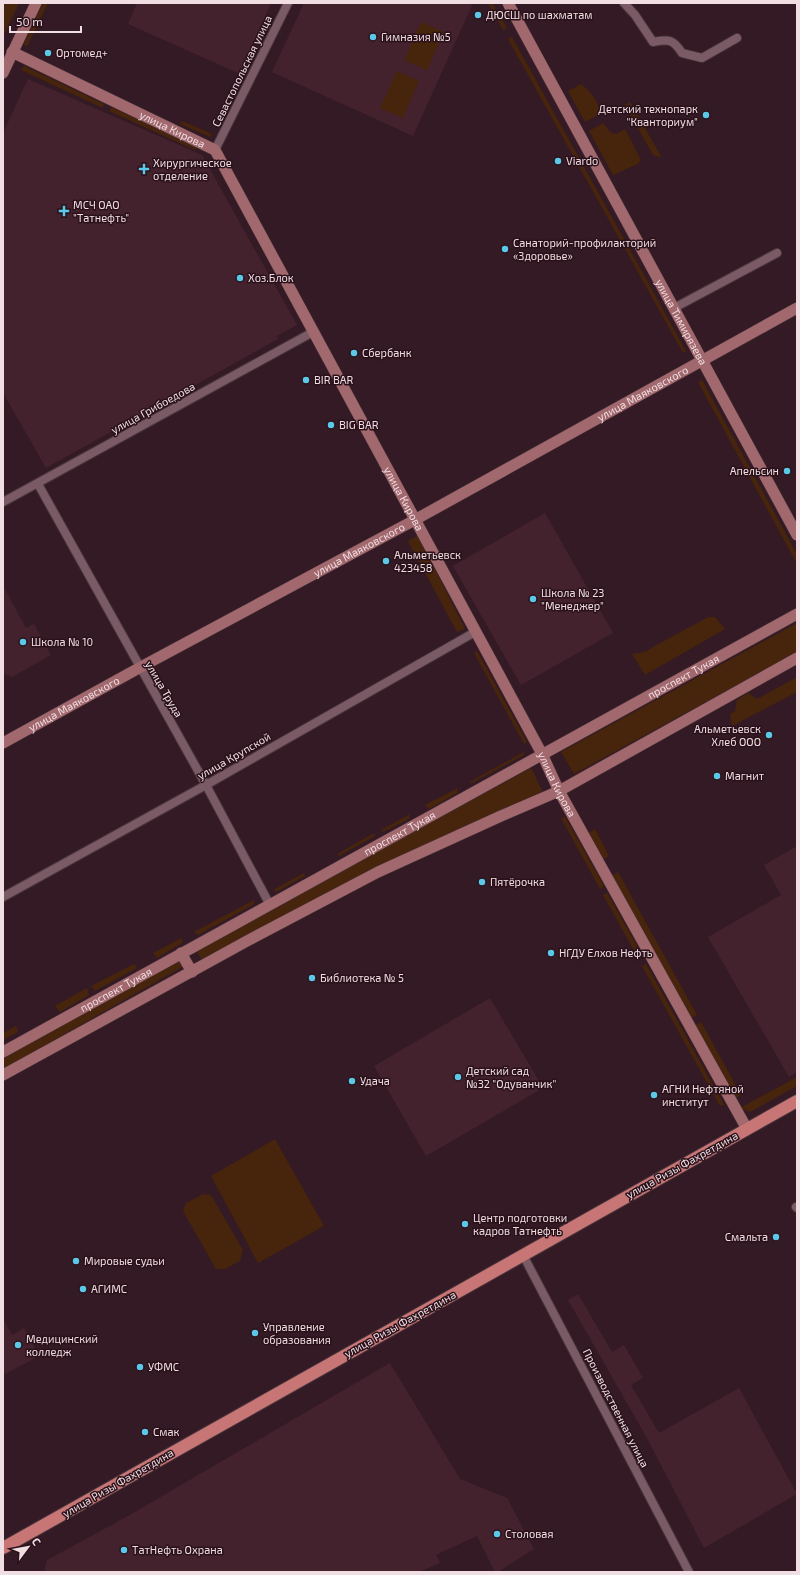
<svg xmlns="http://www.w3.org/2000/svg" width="800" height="1575" font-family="'Exo 2',sans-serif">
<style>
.built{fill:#43222e}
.green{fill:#47240c}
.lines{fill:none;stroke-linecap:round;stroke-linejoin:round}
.street-casing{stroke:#4a353c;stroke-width:10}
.secondary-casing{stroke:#4a353c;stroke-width:12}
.primary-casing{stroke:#4a353c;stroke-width:14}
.street{stroke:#7a5b65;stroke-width:8}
.secondary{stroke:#a1686d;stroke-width:11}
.primary{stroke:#c77675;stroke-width:12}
.poi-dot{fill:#5bc8e7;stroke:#2a111a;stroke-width:1.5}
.labels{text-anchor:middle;stroke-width:3;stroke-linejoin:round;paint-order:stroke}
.poi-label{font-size:11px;fill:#f0dee3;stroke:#2a111a;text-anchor:start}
.street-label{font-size:11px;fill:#f0dee3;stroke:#2a111a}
</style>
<rect width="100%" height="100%" fill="#341a24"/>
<g class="built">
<path d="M137,3H271L240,74L128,24Z"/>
<path d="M304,3H473L413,136L272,72Z"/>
<path d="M28,79L202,155L297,325L277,336L278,339L46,468L3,393V133Z"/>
<path d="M545,513L613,633L521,685L453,566Z"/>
<path d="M3,586L26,628L34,624L51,655L12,677L3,673Z"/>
<path d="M797,846V1072L789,1077L708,937L781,895L764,865Z"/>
<path d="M490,998L543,1088L426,1156L374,1066Z"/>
<path d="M578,1294L612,1352L624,1345L643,1378L631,1385L659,1433L739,1388L797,1494L704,1548L648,1440L568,1300Z"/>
<path d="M3,1318L12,1335L24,1328L39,1356L3,1375Z"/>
<path d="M390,1363L460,1479L507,1498L534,1549L498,1572H495L477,1536L436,1555L440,1563L419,1572H44L47,1560L128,1516Z"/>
</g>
<g class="green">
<path d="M3,3H19L3,37Z"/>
<path d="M43,3H48L27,47L24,44Z"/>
<path d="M488,3H492L507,28L503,30Z"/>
<path d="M421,22L444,32L427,70L404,60Z"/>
<path d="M512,37L686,351L683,353L508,39Z"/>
<path d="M24,66L104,104L103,108L21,70Z"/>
<path d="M397,71L419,81L403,118L380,108Z"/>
<path d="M581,84C591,92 599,101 600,114L585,122L568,91Z"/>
<path d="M630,102L662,158L653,155L625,105Z"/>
<path d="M112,107L197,148L195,150L109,111Z"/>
<path d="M182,121L212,134L210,137L180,124Z"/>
<path d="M603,123L610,132L616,134L625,129L641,160L638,164L613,175L589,131Z"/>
<path d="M702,380L797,554V564L698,382Z"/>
<path d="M418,535L465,629L457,632L408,541Z"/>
<path d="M708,617H715L725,629L645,675L632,654L644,652Z"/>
<path d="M797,623V652L574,774L561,752Z"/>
<path d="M477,651L527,742L524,744L474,653Z"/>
<path d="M797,677V692L732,726L730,714L735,711L737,700L748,693L757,699Z"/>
<path d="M524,752V755L472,783L469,782Z"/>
<path d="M531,768L543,792L380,866L201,959L196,950Z"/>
<path d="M458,788L457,793L429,809L425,805Z"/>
<path d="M410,814L409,819L383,832L381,830Z"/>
<path d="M565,817L604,886L600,889L561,818Z"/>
<path d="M595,829L609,856L599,861L585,835Z"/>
<path d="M374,833L375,836L339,856L337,854Z"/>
<path d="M618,872L697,1015L687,1020L608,878Z"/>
<path d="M304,873L305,876L276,892L273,890Z"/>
<path d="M607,893L640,951L636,954L603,895Z"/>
<path d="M254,900V904L198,935L194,932Z"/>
<path d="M182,938V943L157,958L153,953Z"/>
<path d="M180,958L184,966L3,1069V1055Z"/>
<path d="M134,964L137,968L95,991L91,986Z"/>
<path d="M646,964L724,1105L720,1106L642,966Z"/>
<path d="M87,988L89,995L60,1012L55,1006Z"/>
<path d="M701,1022L741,1095L731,1100L691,1027Z"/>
<path d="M16,1026L18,1032L3,1040V1033Z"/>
<path d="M797,1077V1086L750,1112L740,1108Z"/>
<path d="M275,1139L324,1226L258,1263L211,1176Z"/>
<path d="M203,1194L211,1195L243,1250L240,1261L225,1269H216L183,1211L186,1203Z"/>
</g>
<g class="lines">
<defs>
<g id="street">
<path d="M624,3L635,15L653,42C669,39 673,39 682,53L702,58L737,38"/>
<path d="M215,150L288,3"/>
<path d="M674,308L777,253"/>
<path d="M38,484L206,785L270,905"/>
<path d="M3,502L313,332"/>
<path d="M3,897L206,785L475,632"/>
<path d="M796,1207L797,1208"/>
<path d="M523,1255L689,1572"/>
</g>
<g id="secondary">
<path id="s1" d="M508,3L797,535"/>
<path id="s2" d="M12,52L215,150L542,754L559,791L747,1129"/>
<path d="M3,73L36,3"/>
<path id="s3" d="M3,743L139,668L411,522L797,308"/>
<path d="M181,953L192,972"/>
<path id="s4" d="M3,1052L797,614"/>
<path d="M3,1075L247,941L378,872L501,816L559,791L797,658"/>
</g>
<path id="primary" d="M3,1548L797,1101"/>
</defs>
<use href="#street" class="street-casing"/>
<use href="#secondary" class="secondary-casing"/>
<use href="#primary" class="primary-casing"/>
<use href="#street" class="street"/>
<use href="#secondary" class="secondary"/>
<use href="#primary" class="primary"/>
</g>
<g class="poi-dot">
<circle cx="478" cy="15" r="4"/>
<circle cx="373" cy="37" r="4"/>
<circle cx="48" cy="53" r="4"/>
<circle cx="706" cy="115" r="4"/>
<circle cx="558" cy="161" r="4"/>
<path d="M142 163h4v4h4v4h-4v4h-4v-4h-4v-4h4z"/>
<path d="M62 205h4v4h4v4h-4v4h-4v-4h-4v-4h4z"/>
<circle cx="505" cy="249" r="4"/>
<circle cx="240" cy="278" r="4"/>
<circle cx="354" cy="353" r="4"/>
<circle cx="306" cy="380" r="4"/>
<circle cx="331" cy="425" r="4"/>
<circle cx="787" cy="471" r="4"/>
<circle cx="386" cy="561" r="4"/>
<circle cx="533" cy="599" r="4"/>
<circle cx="23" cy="642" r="4"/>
<circle cx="769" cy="735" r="4"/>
<circle cx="717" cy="776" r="4"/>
<circle cx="482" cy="882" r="4"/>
<circle cx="551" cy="953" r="4"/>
<circle cx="312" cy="978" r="4"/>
<circle cx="458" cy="1077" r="4"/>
<circle cx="352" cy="1081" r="4"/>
<circle cx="654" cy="1095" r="4"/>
<circle cx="465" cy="1224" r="4"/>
<circle cx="776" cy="1237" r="4"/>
<circle cx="76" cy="1261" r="4"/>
<circle cx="83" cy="1289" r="4"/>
<circle cx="255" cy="1333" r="4"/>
<circle cx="18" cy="1345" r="4"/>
<circle cx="140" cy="1367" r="4"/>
<circle cx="145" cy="1432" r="4"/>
<circle cx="497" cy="1534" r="4"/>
<circle cx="124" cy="1550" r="4"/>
</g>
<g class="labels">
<g class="poi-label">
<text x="486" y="19">ДЮСШ по шахматам</text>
<text x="381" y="41">Гимназия №5</text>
<text x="56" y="57">Ортомед+</text>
<text x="698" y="113" text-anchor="end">Детский технопарк<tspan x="698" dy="13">"Кванториум"</tspan></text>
<text x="566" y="165">Viardo</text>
<text x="153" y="167">Хирургическое<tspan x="153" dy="13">отделение</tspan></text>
<text x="73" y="209">МСЧ ОАО<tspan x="73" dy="13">"Татнефть"</tspan></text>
<text x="513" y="247">Санаторий-профилакторий<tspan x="513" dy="13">«Здоровье»</tspan></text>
<text x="248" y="282">Хоз.Блок</text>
<text x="362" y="357">Сбербанк</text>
<text x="314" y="384">BIR BAR</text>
<text x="339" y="429">BIG BAR</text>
<text x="779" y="475" text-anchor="end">Апельсин</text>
<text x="394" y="559">Альметьевск<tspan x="394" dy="13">423458</tspan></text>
<text x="541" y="597">Школа № 23<tspan x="541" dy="13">"Менеджер"</tspan></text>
<text x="31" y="646">Школа № 10</text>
<text x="761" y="733" text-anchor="end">Альметьевск<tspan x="761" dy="13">Хлеб ООО</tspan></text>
<text x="725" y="780">Магнит</text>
<text x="490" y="886">Пятёрочка</text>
<text x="559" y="957">НГДУ Елхов Нефть</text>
<text x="320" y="982">Библиотека № 5</text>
<text x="466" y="1075">Детский сад<tspan x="466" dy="13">№32 "Одуванчик"</tspan></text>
<text x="360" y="1085">Удача</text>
<text x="662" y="1093">АГНИ Нефтяной<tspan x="662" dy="13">институт</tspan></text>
<text x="473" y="1222">Центр подготовки<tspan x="473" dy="13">кадров Татнефть</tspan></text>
<text x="768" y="1241" text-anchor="end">Смальта</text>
<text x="84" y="1265">Мировые судьи</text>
<text x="91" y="1293">АГИМС</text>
<text x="263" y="1331">Управление<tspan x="263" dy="13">образования</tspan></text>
<text x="26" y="1343">Медицинский<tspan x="26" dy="13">колледж</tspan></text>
<text x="148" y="1371">УФМС</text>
<text x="153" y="1436">Смак</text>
<text x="505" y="1538">Столовая</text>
<text x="132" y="1554">ТатНефть Охрана</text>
</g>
<g class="street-label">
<text transform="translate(242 71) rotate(-64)" y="4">Севастопольская улица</text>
<text dy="4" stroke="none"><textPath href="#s2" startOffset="178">улица Кирова</textPath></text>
<text dy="4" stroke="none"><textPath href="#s1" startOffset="363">улица Тимирязева</textPath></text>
<text dy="4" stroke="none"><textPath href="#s3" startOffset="729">улица Маяковского</textPath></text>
<text transform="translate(153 408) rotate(-29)" y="4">улица Грибоедова</text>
<text dy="4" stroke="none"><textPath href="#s2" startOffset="622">улица Кирова</textPath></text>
<text dy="4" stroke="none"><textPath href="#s3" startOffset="405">улица Маяковского</textPath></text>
<text dy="4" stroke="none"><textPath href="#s4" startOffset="777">проспект Тукая</textPath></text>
<text transform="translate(164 689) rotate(60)" y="4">улица Труда</text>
<text dy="4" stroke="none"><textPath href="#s3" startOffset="81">улица Маяковского</textPath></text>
<text transform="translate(234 756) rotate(-30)" y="4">улица Крупской</text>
<text dy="4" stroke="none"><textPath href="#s2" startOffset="946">улица Кирова</textPath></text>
<text dy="4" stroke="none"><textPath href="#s4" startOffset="453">проспект Тукая</textPath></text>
<text dy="4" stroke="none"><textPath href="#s4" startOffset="129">проспект Тукая</textPath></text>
<text transform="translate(682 1165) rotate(-29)" y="4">улица Ризы Фахретдина</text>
<text transform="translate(400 1324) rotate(-29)" y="4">улица Ризы Фахретдина</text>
<text transform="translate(616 1408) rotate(63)" y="4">Производственная улица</text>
<text transform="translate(118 1483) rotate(-30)" y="4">улица Ризы Фахретдина</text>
</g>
</g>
<rect width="800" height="1575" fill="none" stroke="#f0dee3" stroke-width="8"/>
<g transform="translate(28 1547) rotate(58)" stroke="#2a111a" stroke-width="3" paint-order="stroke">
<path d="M0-3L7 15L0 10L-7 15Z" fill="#f0dee3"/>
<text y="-6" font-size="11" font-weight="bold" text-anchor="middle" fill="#f0dee3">С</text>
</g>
<path d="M10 26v6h71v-6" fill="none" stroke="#f0dee3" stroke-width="2"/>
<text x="16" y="26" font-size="12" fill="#f0dee3" stroke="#2a111a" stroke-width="3" paint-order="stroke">50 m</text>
</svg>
